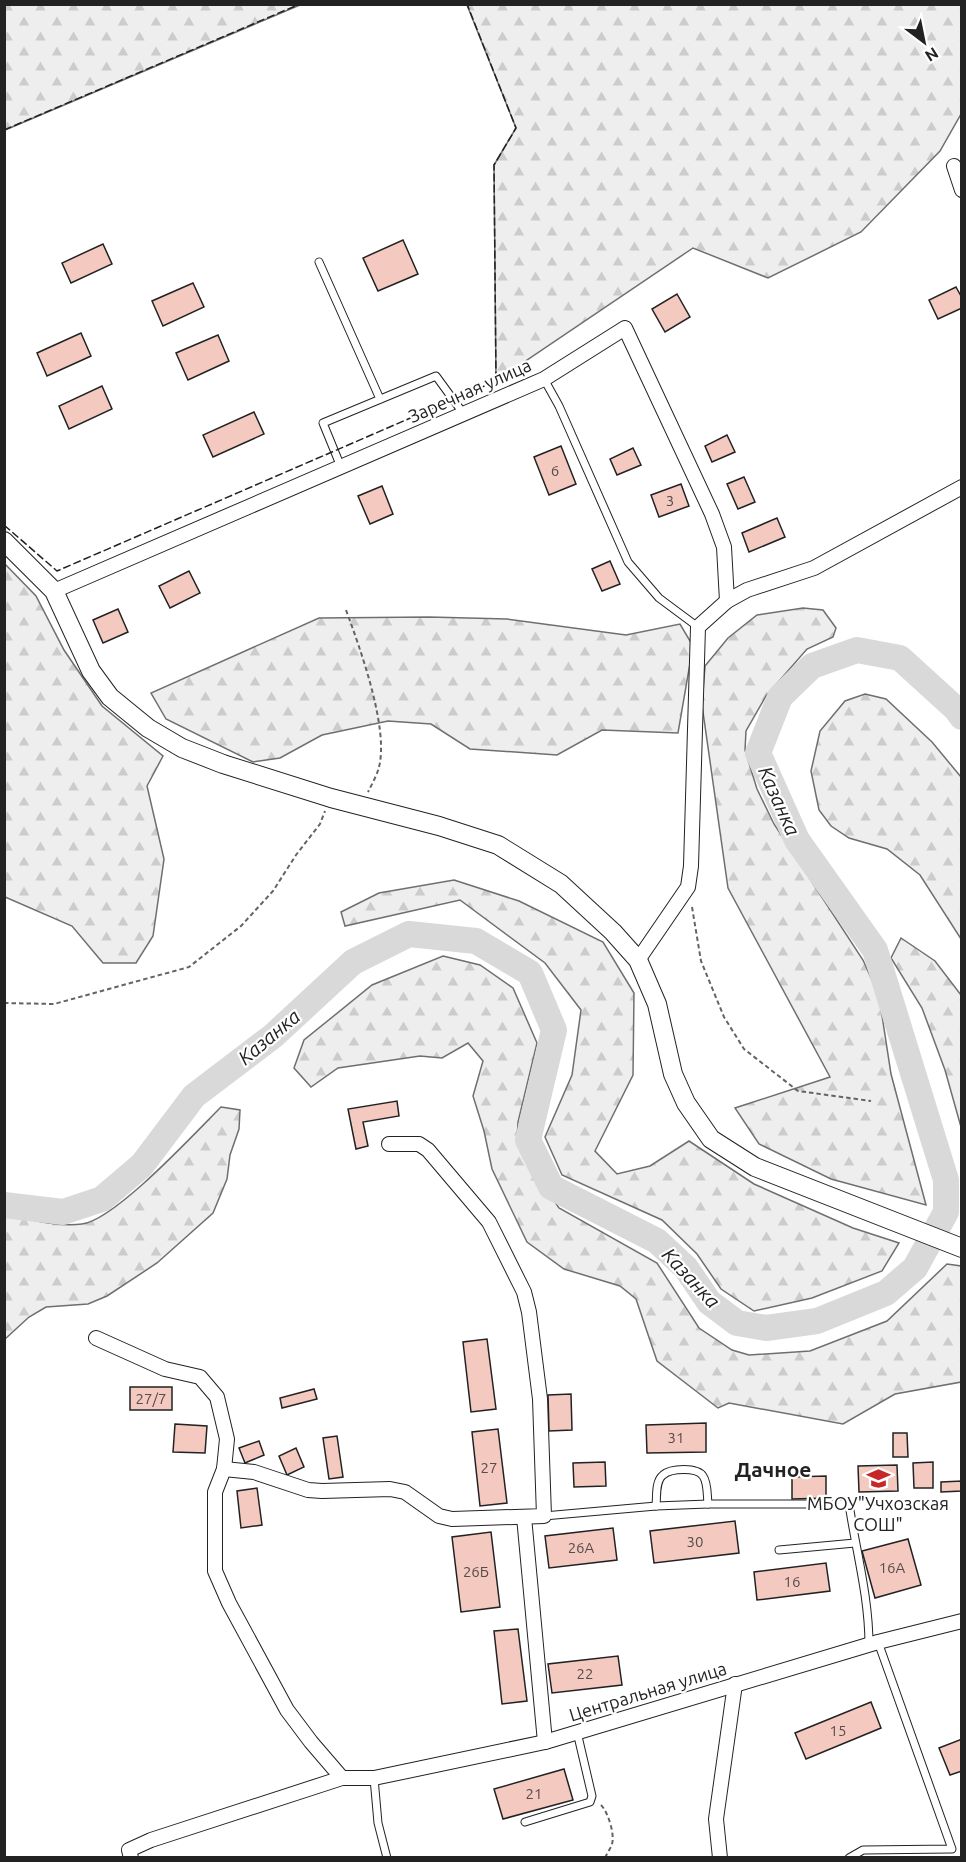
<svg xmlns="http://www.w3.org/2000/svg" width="966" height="1862" font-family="Ubuntu,sans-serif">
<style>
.forest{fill:url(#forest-firs);stroke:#6f6f6f;stroke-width:1.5}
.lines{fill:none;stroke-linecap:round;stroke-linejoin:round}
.river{stroke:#d9d9d9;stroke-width:26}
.building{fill:#f3c9c0;stroke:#222;stroke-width:1.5}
.lane-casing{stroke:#222;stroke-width:9}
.street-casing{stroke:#222;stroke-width:16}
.secondary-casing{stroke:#222;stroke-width:20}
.path{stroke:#646464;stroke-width:2;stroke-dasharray:4.5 3;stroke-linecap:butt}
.lane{stroke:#fff;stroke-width:7}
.street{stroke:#fff;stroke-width:14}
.secondary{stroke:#fff;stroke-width:18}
.fence{stroke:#222;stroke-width:1.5;stroke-dasharray:8 3;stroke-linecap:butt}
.labels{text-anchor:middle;stroke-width:4.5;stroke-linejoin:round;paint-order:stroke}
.number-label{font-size:15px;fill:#564c4a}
.street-label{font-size:18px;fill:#222;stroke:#fff}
.poi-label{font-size:18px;fill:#222;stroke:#fff}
.water-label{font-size:20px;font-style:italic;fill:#222;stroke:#fff}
.quarter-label{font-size:21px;font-weight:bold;fill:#222;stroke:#fff}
</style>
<defs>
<pattern id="forest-firs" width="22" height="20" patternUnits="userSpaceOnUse" patternTransform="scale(1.5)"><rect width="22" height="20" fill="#eee"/><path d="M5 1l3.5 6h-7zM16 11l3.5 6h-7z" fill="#ccc"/></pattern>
</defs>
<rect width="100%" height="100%" fill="#fff"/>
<g class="forest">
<path d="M5,4H300V5L5,130Z"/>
<path d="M467,5H961V114L940,151L861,232L768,278L693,248L496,381L494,165L516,128Z"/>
<path d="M4,563L36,596L64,650L102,706L163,756L147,786L164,859L153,936L136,963H103L72,926L5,897Z"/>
<path d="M803,608L823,610L836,628L833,637L807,649L766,696L746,731L745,750L757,789L774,824L863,960L879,996L891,1074L926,1205L831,1179L759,1144L735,1108L830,1077L728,888L702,705L705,666L728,638L757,615Z"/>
<path d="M429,617L507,619L626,635L680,624L693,646L678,733L602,730L557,755L470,749L431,724L388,721L322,735L280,758L253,762L166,719L151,693L319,618Z"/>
<path d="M865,694L886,699L932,742L961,777V939L920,875L887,849L849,838L831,826L819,810L811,771L820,731L845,701Z"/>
<path d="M454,880L519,901L603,942L634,993L633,1075L595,1151L617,1174L650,1166L689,1141L754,1184L853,1228L899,1243L882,1271L812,1298L754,1311L721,1289L697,1254L662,1220L562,1175L545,1137L572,1075L581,1010L545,963L460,900L345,926L341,912L379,893Z"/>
<path d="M901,938L935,961L961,995V1127L945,1070L922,1008L891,958Z"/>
<path d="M443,956L480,965L513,988L537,1043L518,1122L517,1142L525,1160L559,1208L657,1263L699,1328L732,1350L749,1355L810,1351L887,1321L947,1264L961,1266V1382L895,1394L843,1424L729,1403L718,1408L657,1361L636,1299L620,1286L564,1269L527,1242L492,1169L484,1131L473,1096L483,1061L468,1043L442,1058L420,1056L338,1068L311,1087L294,1068L304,1040L372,985Z"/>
<path d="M221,1107L240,1110L239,1129L230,1155L227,1179L213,1213L157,1263L107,1296L88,1304L46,1307L29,1317L5,1339V1215C29,1219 57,1227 82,1224C115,1220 195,1133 221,1107Z"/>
</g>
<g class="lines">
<path class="river" d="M4,1205L63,1212L102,1199L142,1165L194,1096L273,1036L353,962L409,934L476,941L530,973L554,1030L528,1140L551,1187L657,1241L686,1268L709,1302L737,1323L766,1328L817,1321L886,1293L915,1268L946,1212V1180L875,950L797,840L758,753L780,697L812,666L857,650L900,658L956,709L962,717"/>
</g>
<g class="building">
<path d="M403,240L418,274L378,291L363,258Z"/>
<path d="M103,244L112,264L71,283L62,263Z"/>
<path d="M193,283L204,307L163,326L152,301Z"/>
<path d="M956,287L962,298V308L938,319L929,300Z"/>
<path d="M677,294L690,317L665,332L652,309Z"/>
<path d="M81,333L91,356L47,376L37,353Z"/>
<path d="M218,335L229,361L188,380L176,353Z"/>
<path d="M102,386L112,409L69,429L59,406Z"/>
<path d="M254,412L264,434L213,457L203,435Z"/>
<path d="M727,435L735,452L712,462L705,446Z"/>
<path d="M561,446L576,484L549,495L534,457Z"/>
<path d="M633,448L641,465L617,475L610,459Z"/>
<path d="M744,477L755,502L738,509L727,484Z"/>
<path d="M681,484L689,506L659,517L651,495Z"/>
<path d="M382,486L393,514L370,524L358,496Z"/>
<path d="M777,518L785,537L749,552L742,533Z"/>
<path d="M610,561L620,584L602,591L592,569Z"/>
<path d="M189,571L200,593L170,608L159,586Z"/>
<path d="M118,609L128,632L103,643L93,620Z"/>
<path d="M397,1101L399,1116L363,1122L368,1146L356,1149L348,1109Z"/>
<path d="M487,1339L496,1409L471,1412L463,1342Z"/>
<rect x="130" y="1387" width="42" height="23"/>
<path d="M314,1389L317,1399L282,1408L280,1398Z"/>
<path d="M571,1394L572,1430L549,1431L548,1395Z"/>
<path d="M706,1423V1452L647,1453L646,1425Z"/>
<path d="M175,1424L207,1426L205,1453L173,1452Z"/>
<path d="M498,1429L507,1503L480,1506L472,1432Z"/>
<path d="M893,1433H907L908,1457H893Z"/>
<path d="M337,1436L343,1477L329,1479L323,1438Z"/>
<path d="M259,1441L264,1455L245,1463L239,1448Z"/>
<path d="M296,1448L304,1467L287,1475L279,1456Z"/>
<path d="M605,1462L606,1486L574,1487L573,1463Z"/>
<path d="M933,1462V1488H914L913,1463Z"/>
<path d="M897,1465L898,1491L859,1492L858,1466Z"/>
<path d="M826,1476V1498L792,1499V1477Z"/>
<path d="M962,1481V1491L941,1492V1482Z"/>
<path d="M257,1488L262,1525L241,1528L237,1491Z"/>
<path d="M735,1521L739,1553L654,1563L650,1531Z"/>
<path d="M613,1528L617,1560L549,1568L545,1536Z"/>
<path d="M491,1532L500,1607L461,1612L452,1537Z"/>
<path d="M908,1539L921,1585L875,1598L862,1551Z"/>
<path d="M826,1563L830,1591L757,1600L754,1572Z"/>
<path d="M518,1629L527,1701L502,1704L494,1631Z"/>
<path d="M618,1656L622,1685L552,1693L548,1664Z"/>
<path d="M871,1702L881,1728L806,1759L795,1733Z"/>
<path d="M962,1739V1771L950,1775L939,1748Z"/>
<path d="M564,1769L573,1800L503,1819L494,1789Z"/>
</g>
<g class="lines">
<defs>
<g id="lane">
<path d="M319,262L380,399"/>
<path d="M544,379L559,406L628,562L659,598L698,627"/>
<path d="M341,467L323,423L436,376L463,413"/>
<path d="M656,1506C657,1497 655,1481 663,1475C671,1468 697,1467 703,1476C708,1483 707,1495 708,1504"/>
<path d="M544,1516L656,1506L708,1504H849C856,1551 869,1597 869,1645"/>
<path d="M779,1550L855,1543"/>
<path d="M374,1778L378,1823L387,1858"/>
<path d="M525,1822L590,1802L592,1796L577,1732"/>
<path d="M849,1858L863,1850L952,1849L878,1642"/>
</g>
<g id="street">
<path d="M954,166L962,190"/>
<path d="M54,591L544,379L625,328L712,514L724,547L727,601"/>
<path d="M638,960L688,887L691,866L698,627L727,601L747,590L814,568L962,487"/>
<path d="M96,1338L165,1369L200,1377L217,1397L227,1439L224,1469L215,1492V1571L229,1603L287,1710L311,1742L342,1778"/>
<path d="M224,1469L254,1472L308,1490L322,1491L390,1489L405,1492L439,1516L452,1519L544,1516L540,1399L529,1312L524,1292L489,1222L428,1150L419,1144H389"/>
<path d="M524,1517L545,1742"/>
<path d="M131,1858L129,1850L151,1840L342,1778H374L545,1742L878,1642L962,1621"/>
<path d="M720,1858L716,1819L735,1684"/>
</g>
<path id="secondary" d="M4,541L54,591L91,671L110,697L148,728L182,748L223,764L331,798L439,826L498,845L561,884L613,932L638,960L657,1004L673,1074L686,1103L711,1139L755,1167L962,1248"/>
</defs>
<use href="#lane" class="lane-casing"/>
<use href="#street" class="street-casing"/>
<use href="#secondary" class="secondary-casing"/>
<g class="path">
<path d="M346,610C360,648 389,728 379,767C377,775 372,784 368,792"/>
<path d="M692,907L701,961L724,1017L744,1049L798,1091L871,1101"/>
<path d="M4,1003L54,1004L189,967L241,926L273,891L296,855L320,824L325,811"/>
<path d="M601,1805C608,1812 615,1834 612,1844C611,1848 607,1853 605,1858"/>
</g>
<use href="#lane" class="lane"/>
<use href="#street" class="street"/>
<use href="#secondary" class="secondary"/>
<g class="fence">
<path d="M4,130L300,4"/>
<path d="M4,525L57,571L496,381L494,165L516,128L467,4"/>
</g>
</g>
<defs>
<symbol id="school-bare" viewBox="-9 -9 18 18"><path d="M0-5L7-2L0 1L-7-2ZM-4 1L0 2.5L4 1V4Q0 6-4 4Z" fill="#c62828" stroke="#fff" stroke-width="2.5" paint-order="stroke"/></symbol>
</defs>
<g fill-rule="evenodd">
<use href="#school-bare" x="862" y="1462" width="33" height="33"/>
</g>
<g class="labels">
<g class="number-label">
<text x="555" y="476">6</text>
<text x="670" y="506">3</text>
<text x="151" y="1404">27/7</text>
<text x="676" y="1443">31</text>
<text x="489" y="1473">27</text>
<text x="695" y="1547">30</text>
<text x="581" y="1553">26А</text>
<text x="892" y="1573">16А</text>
<text x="476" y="1577">26Б</text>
<text x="792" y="1587">16</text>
<text x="585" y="1679">22</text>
<text x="838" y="1736">15</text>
<text x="534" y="1799">21</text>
</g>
<g class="street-label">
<text transform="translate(470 391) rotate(-24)" y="6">Заречная улица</text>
<text transform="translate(648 1692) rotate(-17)" y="6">Центральная улица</text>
</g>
<g class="poi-label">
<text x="878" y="1510">МБОУ"Учхозская<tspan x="878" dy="21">СОШ"</tspan></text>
</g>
<g class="water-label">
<text transform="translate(779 801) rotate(66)" y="7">Казанка</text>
<text transform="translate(269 1037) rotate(-40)" y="7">Казанка</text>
<text transform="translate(691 1278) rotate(47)" y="7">Казанка</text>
</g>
<g class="quarter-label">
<text x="773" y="1477">Дачное</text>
</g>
</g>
<rect width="966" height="1862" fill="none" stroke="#222222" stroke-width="12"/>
<g transform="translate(924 42) rotate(148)" stroke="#ffffff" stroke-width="4.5" paint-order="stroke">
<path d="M0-4.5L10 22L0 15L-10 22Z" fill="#222222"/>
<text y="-9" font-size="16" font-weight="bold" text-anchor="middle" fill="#222222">N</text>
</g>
</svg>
